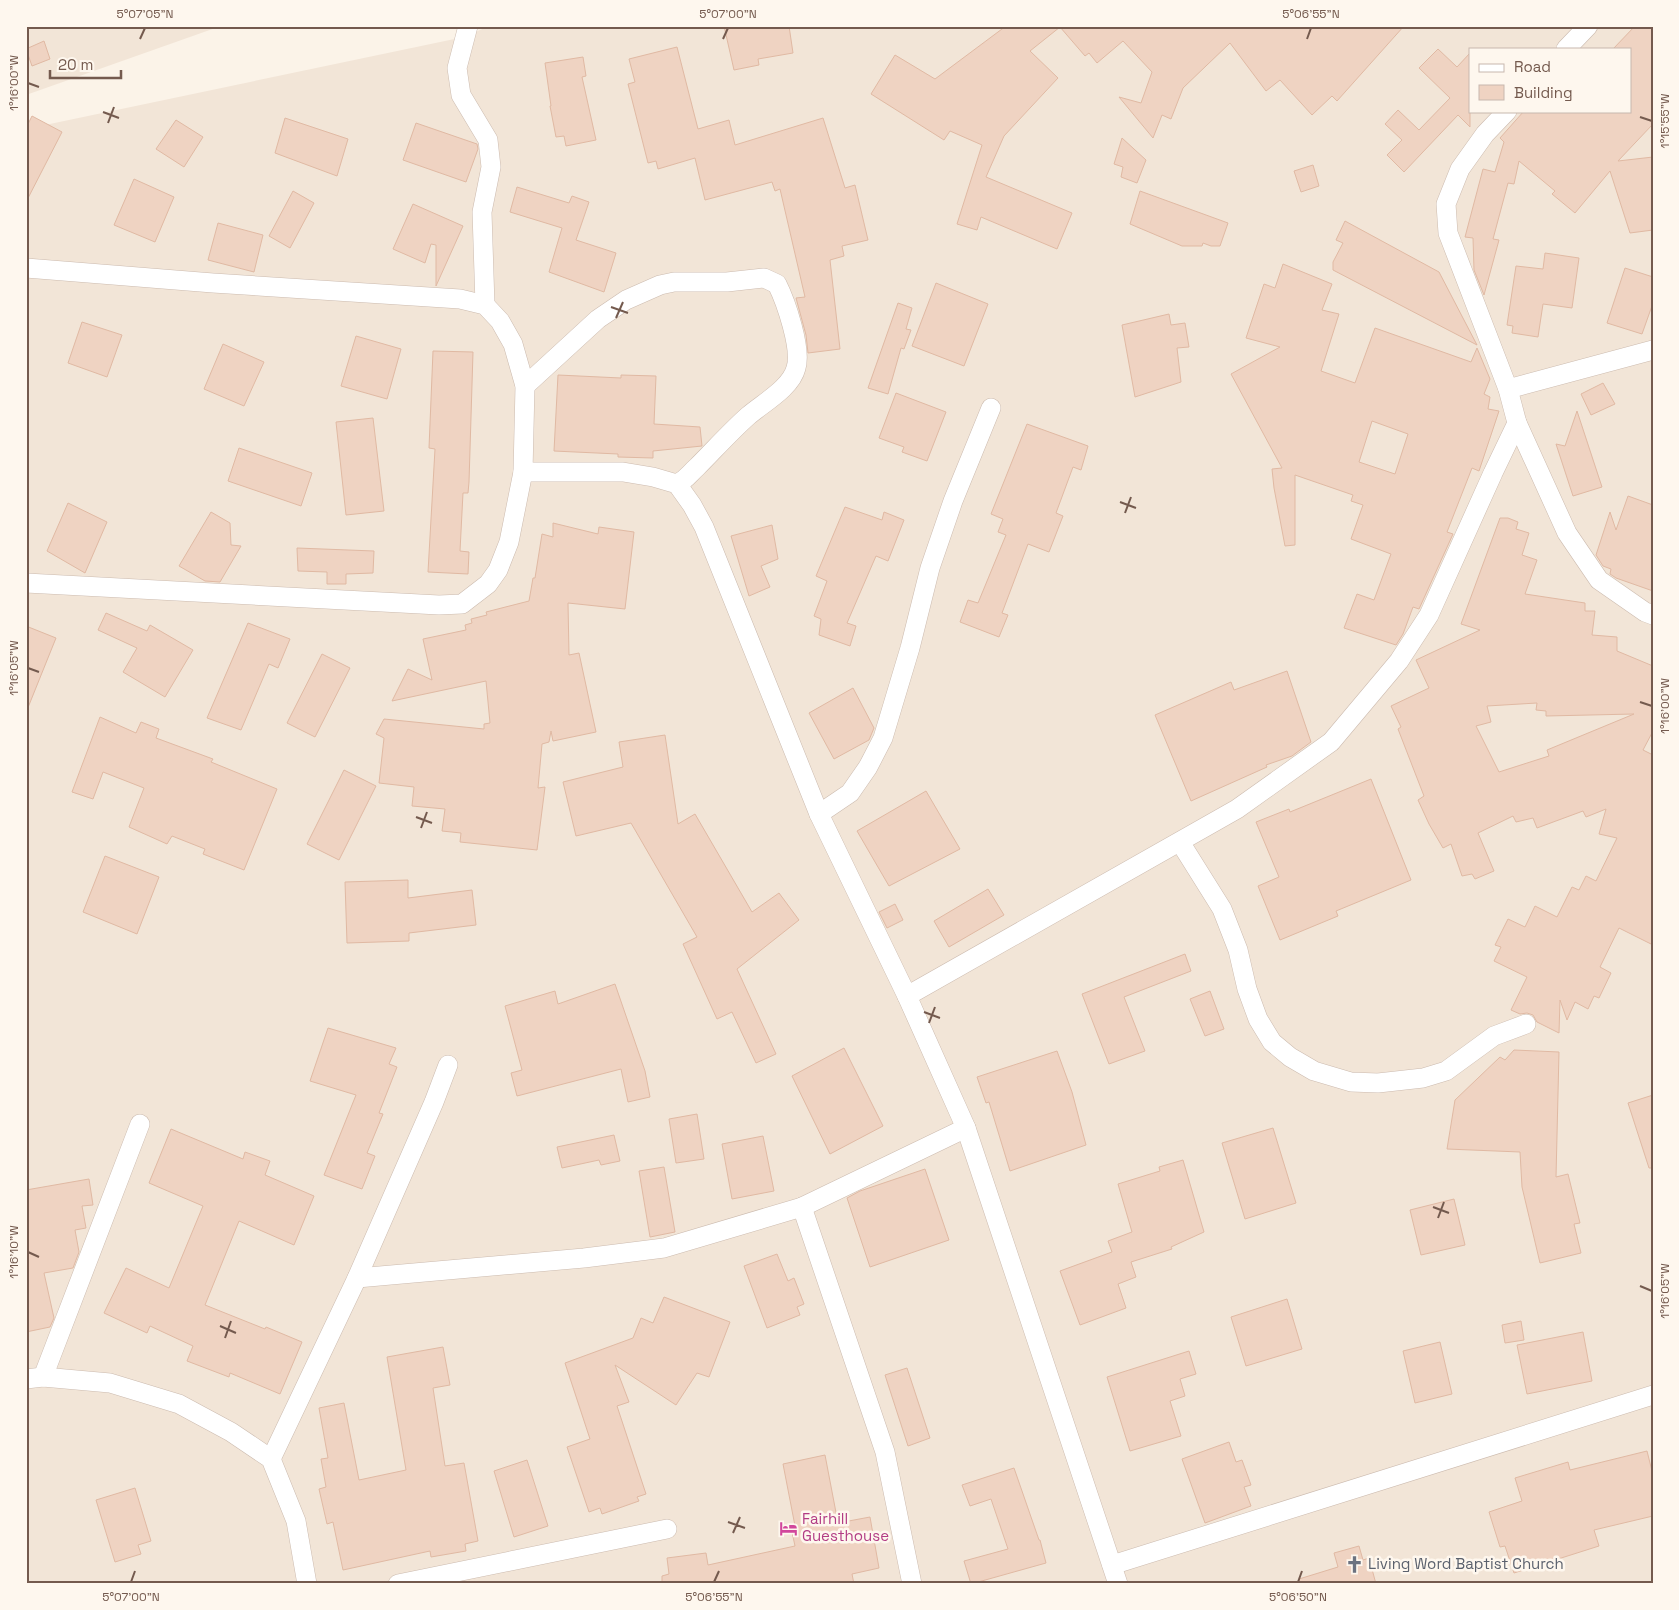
<svg xmlns="http://www.w3.org/2000/svg" width="1679" height="1610" font-family="'Space Grotesk',sans-serif">
<style>
.residential{fill:#f2e5d7;fill-rule:evenodd}
.building{fill:#efd3c2;stroke:#e0b9a3;fill-rule:evenodd}
.lines{fill:none;stroke-linecap:round;stroke-linejoin:round}
.street-casing{stroke:#ccbbaf;stroke-width:20}
.street{stroke:#fff;stroke-width:19}
.ticks{fill:none;stroke:#745a4e;stroke-width:2}
.labels{text-anchor:middle;stroke-width:5;stroke-linejoin:round;paint-order:stroke}
.hotel-label{font-size:15px;fill:#b23c85;stroke:#fef7ee;text-anchor:start}
.worship-label{font-size:15px;fill:#5b616d;stroke:#fef7ee;text-anchor:start}
.neatline{fill:none;stroke:#745a4e;stroke-width:2}
.ticks-label{font-size:12px;text-anchor:middle;fill:#745a4e}
</style>
<rect width="100%" height="100%" fill="#fbf3e8"/>
<g class="residential">
<path d="M26,26H221L26,95Z"/>
<path d="M489,26H1653V1584H26V129L464,37ZM1470,49H1630V111H1470Z"/>
</g>
<g class="building">
<path d="M724,26H789L793,53L758,59L759,65L734,70Z"/>
<path d="M1006,26H1404L1337,101L1332,96L1312,115L1280,80L1266,91L1230,43L1183,88L1171,119L1162,115L1153,138L1119,97L1141,103L1152,72L1123,41L1097,63L1089,53L1085,56L1060,27L1030,51L1058,78L1004,136L986,177L1072,213L1057,249L981,217L977,230L957,224L982,145L950,131L944,140L871,94L895,55L935,79Z"/>
<path d="M1635,26H1653V124L1618,161L1653,157V230L1630,233L1610,171L1575,213L1552,194L1555,191L1519,161L1514,184L1508,183L1493,239L1499,240L1484,295L1474,270L1473,238L1465,237L1483,169L1495,172L1504,142L1500,138L1524,111H1630V49H1613Z"/>
<path d="M44,41L50,59L32,66L26,49Z"/>
<path d="M677,47L698,129L729,120L735,145L823,118L845,188L855,185L868,240L842,246L844,256L830,260L840,349L808,353L806,335L796,298L805,297L780,189L775,191L772,182L705,200L695,158L658,169L656,161L648,163L628,84L635,82L629,59Z"/>
<path d="M1438,49L1457,67L1470,53V127L1458,115L1404,172L1387,155L1402,140L1385,124L1398,110L1419,130L1450,98L1419,68Z"/>
<path d="M583,57L586,76L582,77L596,140L566,146L564,136L556,137L550,106H551L545,63Z"/>
<path d="M32,116L62,132L26,202V128Z"/>
<path d="M285,118L348,139L337,176L275,153Z"/>
<path d="M176,120L203,137L184,167L156,149Z"/>
<path d="M416,123L477,144L478,149L466,182L403,160Z"/>
<path d="M1122,138L1146,160L1137,183L1121,177L1123,167L1114,164Z"/>
<path d="M1313,165L1319,186L1301,192L1294,171Z"/>
<path d="M134,179L174,197L155,242L114,225Z"/>
<path d="M517,187L569,203L572,196L589,202L576,240L616,253L604,292L549,272L562,228L510,212Z"/>
<path d="M293,191L314,203L290,248L269,236Z"/>
<path d="M1140,191L1228,223L1220,246H1211L1203,243L1202,246H1182L1130,224Z"/>
<path d="M413,204L463,226L436,286V245L431,244L425,263L393,249Z"/>
<path d="M1345,221L1439,272L1477,345L1333,270V262L1343,243L1336,240Z"/>
<path d="M218,223L263,235L254,272L208,260Z"/>
<path d="M1545,253L1579,258L1572,308L1543,304L1538,337L1512,333L1513,326L1507,325L1516,266L1543,269Z"/>
<path d="M1283,264L1332,284L1322,310L1339,314L1321,371L1355,383L1375,328L1471,362L1477,348L1490,379L1484,394L1490,397L1488,409L1499,411L1479,471L1472,468L1447,532L1453,534L1419,609L1413,607L1403,634L1396,645L1344,628L1357,594L1374,600L1391,554L1351,539L1363,505L1351,501L1353,495L1295,475V545L1285,546L1274,488L1272,469L1282,468L1231,374L1280,347L1246,338L1264,284L1275,288ZM1372,421L1408,434L1395,474L1359,462Z"/>
<path d="M1625,268L1653,277V303L1642,334L1607,323Z"/>
<path d="M936,283L988,304L964,366L912,346Z"/>
<path d="M898,303L912,308L906,329L911,330L904,349L901,348L888,394L868,388Z"/>
<path d="M1169,314L1171,325L1185,323L1189,347L1177,348L1181,382L1135,397L1122,325Z"/>
<path d="M82,322L122,335L107,377L68,363Z"/>
<path d="M356,336L401,349L387,399L341,386Z"/>
<path d="M223,344L264,362L244,406L204,389Z"/>
<path d="M433,351L473,352L469,482L468,493H463L460,551L469,552L468,574L428,572L435,449L429,448Z"/>
<path d="M558,375L621,378V375L656,376L654,424L700,427L702,446L653,451V458L618,457V454L554,451Z"/>
<path d="M1603,383L1615,404L1591,415L1581,394Z"/>
<path d="M896,393L946,412L927,461L902,452L904,447L879,438Z"/>
<path d="M1577,411L1602,487L1573,496L1556,444L1565,446Z"/>
<path d="M373,418L384,511L346,515L336,422Z"/>
<path d="M1027,424L1088,446L1081,470L1073,467L1056,513L1063,516L1049,552L1028,544L1002,613L1008,615L999,637L960,622L968,600L978,603L1006,535L998,532L1003,519L991,514Z"/>
<path d="M239,448L312,473L301,506L228,481Z"/>
<path d="M1628,496L1653,505V591L1616,578L1610,574L1611,569L1603,566L1596,555L1610,512L1616,530Z"/>
<path d="M68,503L107,522L85,573L47,551Z"/>
<path d="M845,507L882,520L884,512L904,520L888,561L876,556L847,623L856,626L850,646L819,635L821,619L814,616L827,581L816,576Z"/>
<path d="M211,512L230,523L231,545L241,546L220,582L205,581L179,566Z"/>
<path d="M1500,518H1508L1518,522L1516,529L1529,533L1522,555L1537,560L1525,594L1585,603V611H1595L1592,635L1617,637V651L1653,666V731L1643,750L1653,755V945L1619,928L1600,967L1611,973L1599,998L1594,996L1588,1009L1575,1002L1567,1020L1560,1000L1559,1033L1537,1022L1533,1015L1527,1013L1520,1014L1511,1010L1527,977L1494,961L1501,947L1495,945L1508,919L1525,927L1535,906L1557,917L1572,887L1579,890L1586,876L1596,881L1617,838L1599,834L1606,809L1586,817L1583,811L1537,828L1533,818L1516,822L1513,816L1478,833L1494,871L1475,879L1472,874L1462,876L1451,844L1443,848L1429,824L1418,800L1424,796L1398,729L1401,727L1391,706L1429,688L1416,660L1480,630L1461,624ZM1537,703L1536,710L1546,711V716L1634,714L1547,750L1549,756L1499,772L1476,726L1491,722L1487,706Z"/>
<path d="M553,523L598,534L599,527L634,532L625,609L568,603L569,655L579,653L596,732L553,741L551,731L549,742L542,744L538,788L545,787L537,850L460,842L461,833L442,831L445,809L412,806L414,787L379,783L384,738L376,734L384,719L484,729V724L490,723L486,681L392,701L408,669L432,680L423,639L466,630L465,625L472,623L471,619L487,615L486,612L529,601L533,578H535L542,534L553,537Z"/>
<path d="M772,525L778,559L761,566L770,587L749,596L731,536Z"/>
<path d="M297,548L374,551L373,573L346,574V584H327V572L298,571Z"/>
<path d="M106,613L147,631L150,625L193,650L165,697L123,672L137,648L98,630Z"/>
<path d="M248,623L290,639L278,668L269,664L241,730L207,718Z"/>
<path d="M26,626L56,638L27,710L26,709Z"/>
<path d="M322,654L350,668L315,737L287,723Z"/>
<path d="M1287,671L1311,742L1292,756L1266,765L1267,767L1191,801L1155,715L1231,682L1234,690Z"/>
<path d="M853,688L874,728L869,740L834,759L809,713Z"/>
<path d="M100,717L136,733L141,722L159,729L156,738L213,759L211,762L277,789L244,870L203,854L205,849L172,836L167,844L129,827L144,788L103,772L93,799L72,792Z"/>
<path d="M665,735L678,824L695,814L752,912L779,893L799,920L737,969L776,1054L756,1063L732,1012L717,1019L683,944L697,937L631,823L576,836L563,782L623,767L619,742Z"/>
<path d="M344,770L376,786L339,860L307,844Z"/>
<path d="M1371,779L1411,880L1336,911L1338,916L1280,940L1258,886L1279,877L1256,822L1289,809L1290,812Z"/>
<path d="M926,791L960,849L889,886L857,831Z"/>
<path d="M105,856L159,877L137,934L83,912Z"/>
<path d="M408,880V898L472,890L476,925L409,933V941L347,943L345,882Z"/>
<path d="M988,889L1004,915L949,947L934,921Z"/>
<path d="M895,904L903,920L887,928L879,912Z"/>
<path d="M1185,954L1191,971L1124,997L1145,1051L1109,1064L1082,994Z"/>
<path d="M615,984L645,1071L650,1097L628,1102L621,1069L517,1096L511,1073L522,1070L505,1006L555,991L558,1004Z"/>
<path d="M1210,991L1224,1029L1205,1036L1190,999Z"/>
<path d="M328,1028L396,1048L389,1064L397,1067L379,1113L383,1114L367,1153L375,1156L362,1189L324,1175L356,1095L310,1081Z"/>
<path d="M844,1048L883,1126L830,1154L792,1076Z"/>
<path d="M1514,1050L1559,1052L1556,1177L1568,1174L1580,1223L1574,1224L1581,1253L1540,1263L1522,1187L1520,1152L1447,1149L1455,1100L1500,1057L1505,1060Z"/>
<path d="M1057,1051L1072,1092L1086,1145L1010,1171L989,1102L986,1103L977,1077Z"/>
<path d="M1653,1095V1168H1649L1628,1103Z"/>
<path d="M697,1114L704,1159L676,1163L669,1119Z"/>
<path d="M1273,1128L1296,1203L1245,1219L1222,1143Z"/>
<path d="M171,1129L243,1159L245,1152L270,1161L265,1175L314,1196L294,1245L239,1221L205,1305L265,1329L266,1327L302,1342L280,1394L230,1373L229,1377L187,1361L193,1346L150,1326L147,1333L104,1313L126,1268L169,1288L203,1206L149,1183Z"/>
<path d="M614,1135L620,1161L601,1165L599,1160L562,1168L557,1147Z"/>
<path d="M763,1136L774,1191L732,1199L722,1144Z"/>
<path d="M1183,1160L1204,1232L1171,1247L1172,1249L1131,1262L1136,1277L1118,1284L1126,1308L1080,1325L1060,1271L1112,1252L1108,1241L1132,1232L1118,1184L1160,1171L1159,1167Z"/>
<path d="M664,1167L675,1232L650,1237L639,1171Z"/>
<path d="M925,1169L949,1240L870,1267L847,1198L860,1191Z"/>
<path d="M89,1179L93,1205L82,1206L86,1228L75,1230L79,1252L73,1268L44,1273L54,1318L50,1327L26,1332V1190Z"/>
<path d="M1454,1199L1465,1245L1421,1255L1410,1210Z"/>
<path d="M777,1254L788,1281L794,1278L804,1304L797,1307L800,1315L767,1328L744,1266Z"/>
<path d="M664,1297L730,1322L709,1377L697,1373L676,1405L615,1365L629,1402L617,1406L646,1494L637,1497L639,1501L602,1514L600,1508L589,1512L567,1447L590,1439L565,1363L633,1338L641,1318L653,1323Z"/>
<path d="M1287,1299L1302,1349L1246,1366L1231,1317Z"/>
<path d="M1521,1321L1524,1340L1505,1343L1502,1325Z"/>
<path d="M1583,1332L1592,1381L1527,1394L1517,1345Z"/>
<path d="M1440,1342L1452,1394L1415,1403L1403,1351Z"/>
<path d="M443,1347L450,1385L433,1388L445,1466L464,1463L478,1541L465,1544L466,1551L431,1557L430,1551L343,1570L333,1522L327,1524L319,1489L326,1487L321,1459L328,1458L319,1408L344,1403L359,1480L406,1470L387,1357Z"/>
<path d="M1189,1351L1196,1374L1180,1379L1185,1396L1170,1401L1181,1436L1130,1451L1107,1377Z"/>
<path d="M907,1368L930,1438L908,1446L885,1375Z"/>
<path d="M1229,1442L1236,1462L1242,1460L1251,1485L1244,1487L1251,1506L1205,1523L1182,1459Z"/>
<path d="M1647,1451L1653,1475V1516L1594,1530L1599,1546L1514,1573L1505,1546L1500,1547L1489,1512L1522,1501L1515,1478L1568,1462L1570,1470Z"/>
<path d="M825,1455L838,1523L870,1517L879,1568L852,1574L854,1584H662V1576L669,1574L667,1558L706,1553L708,1565L795,1546L792,1532L796,1531L783,1464Z"/>
<path d="M527,1460L548,1526L514,1537L494,1471Z"/>
<path d="M1014,1468L1039,1540H1040L1046,1563L971,1584L964,1561L1008,1549L991,1499L970,1506L962,1485Z"/>
<path d="M135,1488L151,1541L138,1545L141,1554L115,1562L96,1500Z"/>
<path d="M1359,1546L1363,1560L1369,1558L1376,1584H1300L1299,1579L1338,1567L1334,1553Z"/>
</g>
<g class="lines">
<defs>
<g id="street">
<path d="M468,26L457,68L461,95L488,140L491,167L482,212L485,305"/>
<path d="M1566,49L1588,26"/>
<path d="M1507,111L1485,134L1460,169L1446,204L1448,233L1508,389L1517,423L1567,533L1599,580L1645,612L1653,615"/>
<path d="M26,268L213,283L460,299L485,305L500,321L513,344L525,386L523,472H623L653,477L677,484L692,505L704,527L819,814L907,996L966,1128L1118,1584"/>
<path d="M525,386L598,319L626,300L660,285L674,282H727L764,278L777,284C786,302 802,349 796,368C791,388 763,403 748,416C730,432 714,450 697,467C689,474 687,479 677,484"/>
<path d="M1508,389L1653,350"/>
<path d="M26,583L439,605L462,604L488,584L498,570L509,542L523,472"/>
<path d="M819,814L850,793L868,767L883,738L910,648L930,568L953,501L991,408"/>
<path d="M1180,842L1222,909L1238,950L1247,989L1258,1019L1272,1042L1290,1057L1314,1071L1351,1082L1378,1083L1423,1078L1446,1071L1494,1036L1526,1024"/>
<path d="M907,996L1237,809L1331,742L1399,661L1429,615L1493,473L1517,423"/>
<path d="M802,1207L885,1452L912,1584"/>
<path d="M357,1278L584,1258L664,1248L802,1207L966,1128"/>
<path d="M43,1377L140,1124"/>
<path d="M26,1379L43,1377L110,1383L179,1404L231,1432L271,1459L296,1521L307,1584"/>
<path d="M271,1459L357,1278L434,1102L448,1065"/>
<path d="M1112,1565L1653,1395"/>
<path d="M398,1584L667,1529"/>
</g>
</defs>
<use href="#street" class="street-casing"/>
<use href="#street" class="street"/>
</g>
<path class="ticks" d="M140,39L145,28M723,39L728,28M1307,39L1311,28M28,83L39,87M103,112L119,118M1640,117L1652,121M108,123L114,107M611,307L628,313M616,318L623,302M1120,502L1136,508M1125,513L1131,497M28,668L39,672M1640,702L1652,706M416,817L432,823M421,828L427,812M924,1012L940,1018M929,1023L935,1007M1433,1207L1449,1213M1438,1218L1444,1202M28,1252L39,1257M1640,1286L1652,1291M220,1326L236,1333M225,1338L231,1321M728,1522L745,1528M733,1533L740,1517M131,1582L135,1571M714,1582L719,1571M1298,1582L1302,1571"/>
<defs>
<symbol id="hotel-bare" viewBox="-9 -9 18 18"><path d="M-6-4.5h1.5V1H6V5H4.5V3h-9V5H-6ZM-4 0a1.8 1.8 0 1 1 3.6 0ZM.5 0V-2.5h3Q6-2.5 6 0Z" fill="#d1479c" stroke="#fef7ee" stroke-width="2.5" paint-order="stroke"/></symbol>
<symbol id="church-bare" viewBox="-9 -9 18 18"><path d="M-1.2-6h2.4v3.5h3.3v2.4h-3.3V6h-2.4V-.1h-3.3v-2.4h3.3Z" fill="#6b7280" stroke="#fef7ee" stroke-width="2.5" paint-order="stroke"/></symbol>
</defs>
<g fill-rule="evenodd">
<use href="#hotel-bare" x="776" y="1516" width="25" height="25"/>
<use href="#church-bare" x="1342" y="1552" width="25" height="25"/>
</g>
<g class="labels">
<g class="hotel-label">
<text x="802" y="1524">Fairhill<tspan x="802" dy="17">Guesthouse</tspan></text>
</g>
<g class="worship-label">
<text x="1368" y="1569">Living Word Baptist Church</text>
</g>
</g>
<rect width="1679" height="1610" fill="none" stroke="#fef7ee" stroke-width="55"/>
<rect x="1469" y="48" width="162" height="65" fill="#fef7ee" stroke="#c7b8ae"/>
<rect x="1479" y="64" width="25" height="8" fill="#ffffff" stroke="#c7b8ae"/>
<text x="1514" y="72" font-size="15" fill="#745a4e">Road</text>
<rect x="1479" y="85" width="25" height="15" fill="#efd3c2" stroke="#c7b8ae"/>
<text x="1514" y="98" font-size="15" fill="#745a4e">Building</text>
<path d="M50 70v8h71v-8" fill="none" stroke="#745a4e" stroke-width="2.5"/>
<text x="58" y="70" font-size="15" fill="#745a4e" stroke="#fef7ee" stroke-width="4" paint-order="stroke">20 m</text>
<rect x="28" y="28" width="1624" height="1554" class="neatline"/>
<g class="ticks-label">
<text x="145" y="18">5°07'05"N</text>
<text x="728" y="18">5°07'00"N</text>
<text x="1311" y="18">5°06'55"N</text>
<text transform="translate(14 83) rotate(-90)" y="4">1°16'00"W</text>
<text transform="translate(1665 121) rotate(-90)" y="4">1°15'55"W</text>
<text transform="translate(14 668) rotate(-90)" y="4">1°16'05"W</text>
<text transform="translate(1665 706) rotate(-90)" y="4">1°16'00"W</text>
<text transform="translate(14 1252) rotate(-90)" y="4">1°16'10"W</text>
<text transform="translate(1665 1291) rotate(-90)" y="4">1°16'05"W</text>
<text x="131" y="1601">5°07'00"N</text>
<text x="714" y="1601">5°06'55"N</text>
<text x="1298" y="1601">5°06'50"N</text>
</g>
</svg>
